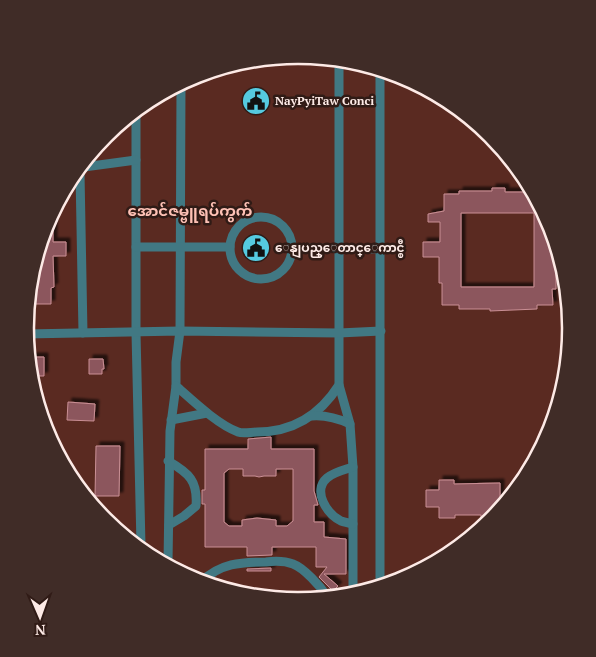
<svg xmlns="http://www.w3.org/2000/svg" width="596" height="657" font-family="'PT Serif','Noto Sans Myanmar',serif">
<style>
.building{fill:#8c575d;stroke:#ca8f95;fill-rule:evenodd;filter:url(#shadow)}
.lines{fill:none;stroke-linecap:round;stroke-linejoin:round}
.minor{stroke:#417883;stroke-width:9}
.labels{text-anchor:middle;stroke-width:5;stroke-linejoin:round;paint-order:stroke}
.poi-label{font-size:12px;font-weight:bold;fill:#fdeae6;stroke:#301b16;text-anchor:start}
.quarter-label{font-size:15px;font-weight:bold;fill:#fec1b5;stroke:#301b16}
.rim{fill:none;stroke:#fdeae6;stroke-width:2.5}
</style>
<defs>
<filter id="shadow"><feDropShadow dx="4" dy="-4" stdDeviation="1" flood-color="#0009"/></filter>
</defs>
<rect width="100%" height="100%" fill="#5a2a21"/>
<g class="building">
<path d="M492,188H505V192H529L537,205V212H542L550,224L559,266H556V289H552L553,305H537V309L490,311V309H459V305H442V283H439V257H423V242H440V222H428V214L444,211V194H459V191H492ZM461,213H534V287H461Z"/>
<path d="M53,213V242H66V256H53L54,287L51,288V304H30L46,224Z"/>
<path d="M31,357H44V376H34Z"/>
<path d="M89,359H103L104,369H102V374H89Z"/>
<path d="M68,402L95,404L94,421L67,420Z"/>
<path d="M271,437V449H314V491L318,505H314V522H324V537L346,539V574H324L338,586L333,591L319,577L327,567H316V547H272V555L247,556V547H205V504H202V490H205V449H248V439ZM229,469H243V476H255L259,477L264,476H276V469H293V521L287,526H276V520L257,518L242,520V526H229L224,522V473Z"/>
<path d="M96,446H120L119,496H95Z"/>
<path d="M439,480H454V484L500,483V507L491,522L481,528V515H455V518H439V507H426V490H439Z"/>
<path d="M271,568V571H247V569Z"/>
</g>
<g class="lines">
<g class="minor">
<path d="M181,85L180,331L176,362V386C192,400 218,425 238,432C243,434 251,432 257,432C293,432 320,415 339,385V64"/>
<path d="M136,115V333L141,545"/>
<path d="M84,167L136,160"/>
<path d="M80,173L83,333"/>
<circle cx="261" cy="248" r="31"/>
<path d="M136,247H230"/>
<path d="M293,248L381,249"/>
<path d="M26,334L180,331L339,333L381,331"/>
<path d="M339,385L350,424L353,467V591"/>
<path d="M312,416C326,415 337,418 350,424"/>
<path d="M171,420L207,413"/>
<path d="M168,461C189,473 198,481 196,506L184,516L169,525"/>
<path d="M353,467C344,470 334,472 327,478C312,491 327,514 341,521C344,522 349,523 353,524"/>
<path d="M168,563L170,431L176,386"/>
<path d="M201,582C220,563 241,562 266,562C274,561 285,561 293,564C304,568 320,586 327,596"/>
<path d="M380,585V72"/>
</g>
</g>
<defs>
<symbol id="civic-disc" viewBox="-11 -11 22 22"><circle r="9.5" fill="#55cae0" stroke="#301b16"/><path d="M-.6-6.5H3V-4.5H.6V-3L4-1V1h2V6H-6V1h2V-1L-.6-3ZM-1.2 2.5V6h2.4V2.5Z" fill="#111"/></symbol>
</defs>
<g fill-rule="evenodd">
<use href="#civic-disc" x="240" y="85" width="32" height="32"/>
<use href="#civic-disc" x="240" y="232" width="32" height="32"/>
</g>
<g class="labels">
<g class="poi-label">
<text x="275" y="105">NayPyiTaw Conci</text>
<text x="275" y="252">ေနျပည္ေတာင္ေကာင္စီ</text>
</g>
<g class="quarter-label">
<text x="190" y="216">အောင်ဇမ္ဗူရပ်ကွက်</text>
</g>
</g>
<path d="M0 0H596V657H0ZM34 328a264 264 0 1 1 528 0a264 264 0 1 1-528 0Z" fill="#402c27" fill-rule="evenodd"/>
<path class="rim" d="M34 328a264 264 0 1 1 528 0a264 264 0 1 1-528 0Z"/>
<g transform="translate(40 617) rotate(178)" stroke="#301b16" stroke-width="4" paint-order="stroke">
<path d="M0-4L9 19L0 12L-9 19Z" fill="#fdeae6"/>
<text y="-8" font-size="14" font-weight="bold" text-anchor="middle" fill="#fdeae6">N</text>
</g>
</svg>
